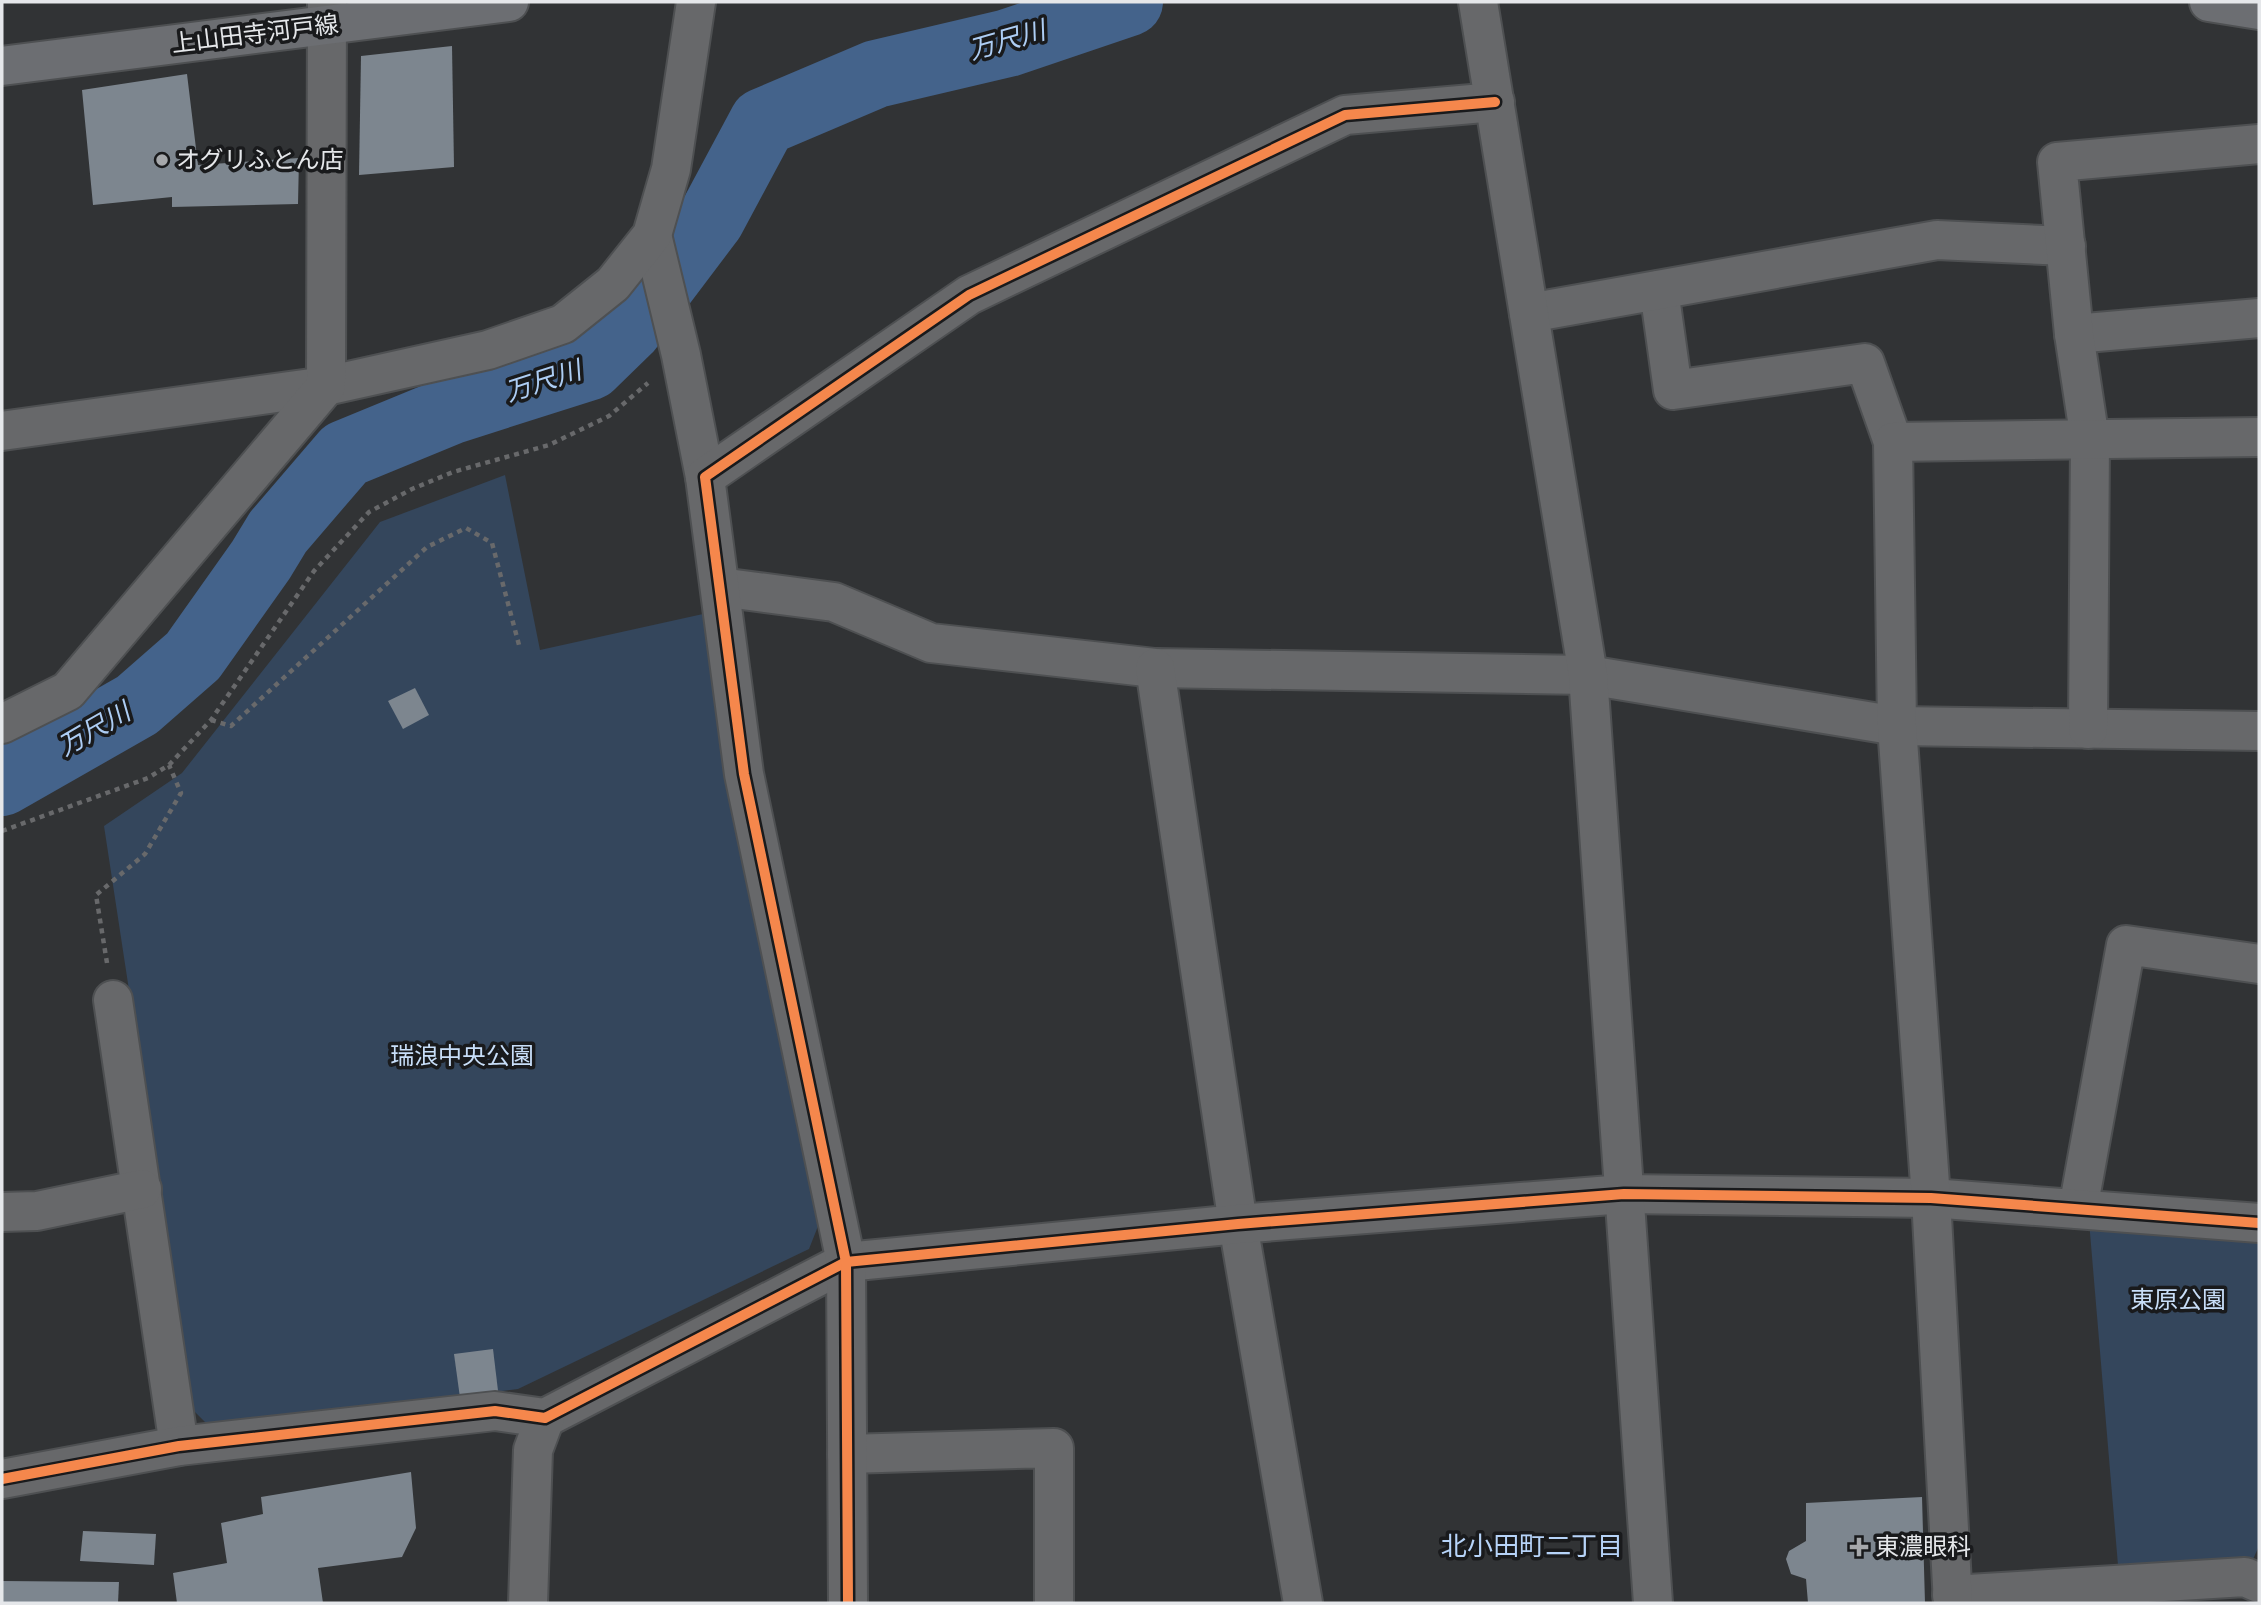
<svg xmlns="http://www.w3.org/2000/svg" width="2261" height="1605" font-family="'Exo 2','Noto Sans JP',sans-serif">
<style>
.green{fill:#34465c}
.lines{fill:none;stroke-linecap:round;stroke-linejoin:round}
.river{stroke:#44638b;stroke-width:68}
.building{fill:#7d868f}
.minor-casing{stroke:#4e5052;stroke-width:42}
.tertiary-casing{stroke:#4e5052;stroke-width:42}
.secondary-casing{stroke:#4e5052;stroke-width:42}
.path{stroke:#68696b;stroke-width:4.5;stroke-dasharray:5 5;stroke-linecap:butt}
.minor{stroke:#67686a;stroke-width:38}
.tertiary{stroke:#67686a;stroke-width:38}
.secondary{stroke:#6c6e72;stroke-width:38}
.cycleway-casing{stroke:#191a1c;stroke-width:15}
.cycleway{stroke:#f5874c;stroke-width:10}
.poi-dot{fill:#a6a8ab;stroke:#191a1c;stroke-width:2.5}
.labels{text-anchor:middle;stroke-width:7;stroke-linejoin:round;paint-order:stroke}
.street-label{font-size:24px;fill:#e5e7ea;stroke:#191a1c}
.poi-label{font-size:24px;fill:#e5e7ea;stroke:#191a1c;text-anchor:start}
.park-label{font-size:24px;fill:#c8def8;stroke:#191a1c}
.water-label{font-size:26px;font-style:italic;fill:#adcdf4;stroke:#191a1c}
.neighbourhood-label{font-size:26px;fill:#b6d3f8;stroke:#191a1c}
</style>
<rect width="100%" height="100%" fill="#313335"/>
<g class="green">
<path d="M505,475L540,650L703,614L734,801L822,1216L809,1249L518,1389L210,1427L193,1410L104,826L182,773L380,522Z"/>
<path d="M2088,1209L2259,1223V1546L2245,1577H2119Z"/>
</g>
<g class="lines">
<path class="river" d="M2,782L137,705L193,656L261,560L278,532L345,454L452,410L590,366L628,329L711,219L763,122L876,74L1008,43L1129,2"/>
</g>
<g class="building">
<path d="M452,46L454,167L359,175L361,56Z"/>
<path d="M187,74L198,165L299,158L298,204L172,207V197L93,205L82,90Z"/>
<path d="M415,688L429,715L403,729L388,701Z"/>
<path d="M493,1349L499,1399L461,1405L454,1354Z"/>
<path d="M411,1472L416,1528L402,1557L318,1568L323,1603H177L173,1573L227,1563L221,1523L263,1514L261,1497Z"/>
<path d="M1922,1497L1925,1603H1808L1806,1579L1791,1574L1786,1559L1789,1551L1806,1541V1503Z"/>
<path d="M83,1531L156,1534L154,1565L80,1561Z"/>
<path d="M2,1581L119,1582L118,1603H2Z"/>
</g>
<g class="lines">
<defs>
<g id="minor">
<path d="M652,235L681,355L705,477"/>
<path d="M1659,290L1673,390L1865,363L1893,442"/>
<path d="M1529,313L1937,240L2066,246"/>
<path d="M2074,334L2259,318"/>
<path d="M2,431L326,386L488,350L563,324L613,284L652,235L671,169L696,2"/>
<path d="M720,587L834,602L931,643L1155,668L1588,675L1897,726L2259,731"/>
<path d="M1155,668L1238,1224L1303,1603"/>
<path d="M2,724L68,691L326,386L327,2"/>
<path d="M2088,729L2090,440L2074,334L2057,162L2259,144"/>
<path d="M113,1000L179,1446"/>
<path d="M2078,1209L2126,945L2259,964"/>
<path d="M2,1212L37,1211L142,1189"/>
<path d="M847,1454L1054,1448V1603"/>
<path d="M2,1479L179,1446L495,1411L545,1418L846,1262L1238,1224L1624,1194L1931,1198L2259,1223"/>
<path d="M1952,1595L2245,1577L2259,1583"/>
<path d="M528,1603L533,1450L545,1418"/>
<path d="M848,1603L846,1262L744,774L705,477L969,295L1345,115L1495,102"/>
<path d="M1953,1603L1931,1198L1897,726L1893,442L2259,437"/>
</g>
<path id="tertiary" d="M1478,2L1588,675L1653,1603"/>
<g id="secondary">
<path d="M2209,2L2259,10"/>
<path d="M2,66L509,2"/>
</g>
</defs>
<use href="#minor" class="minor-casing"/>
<use href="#tertiary" class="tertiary-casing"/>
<use href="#secondary" class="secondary-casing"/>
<g class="path">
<path d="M211,720L231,726L427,547L466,528L492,543L519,645"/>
<path d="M2,831L148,778L169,765L211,720L314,571L369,512L412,489L453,472L549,445L609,416L648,383"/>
<path d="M107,963L96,895L145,854L181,793L169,765"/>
</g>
<use href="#minor" class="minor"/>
<use href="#tertiary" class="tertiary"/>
<use href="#secondary" class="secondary"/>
<defs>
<g id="cycleway">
<path d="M2,1479L179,1446L495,1411L545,1418L846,1262L1238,1224L1624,1194L1931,1198L2259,1223"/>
<path d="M848,1603L846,1262L744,774L705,477L969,295L1345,115L1495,102"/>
</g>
</defs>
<use href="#cycleway" class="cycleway-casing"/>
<use href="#cycleway" class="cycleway"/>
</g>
<g class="poi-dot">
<circle cx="162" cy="160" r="7"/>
<path d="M1855.5 1536.5h7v7h7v7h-7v7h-7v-7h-7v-7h7z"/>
</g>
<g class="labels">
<g class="street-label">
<text transform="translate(255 34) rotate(-7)" y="8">上山田寺河戸線</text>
</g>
<g class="poi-label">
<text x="176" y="168">オグリふとん店</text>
<text x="1875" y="1555">東濃眼科</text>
</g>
<g class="park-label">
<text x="462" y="1064">瑞浪中央公園</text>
<text x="2178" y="1308">東原公園</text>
</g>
<g class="water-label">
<text transform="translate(1007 40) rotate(-16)" y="9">万尺川</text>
<text transform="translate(543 381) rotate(-18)" y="9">万尺川</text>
<text transform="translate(94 729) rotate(-30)" y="9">万尺川</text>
</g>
<g class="neighbourhood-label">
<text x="1532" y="1555">北小田町二丁目</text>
</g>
</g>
<rect width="2261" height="1605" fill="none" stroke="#e5e7ea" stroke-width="7"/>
</svg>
